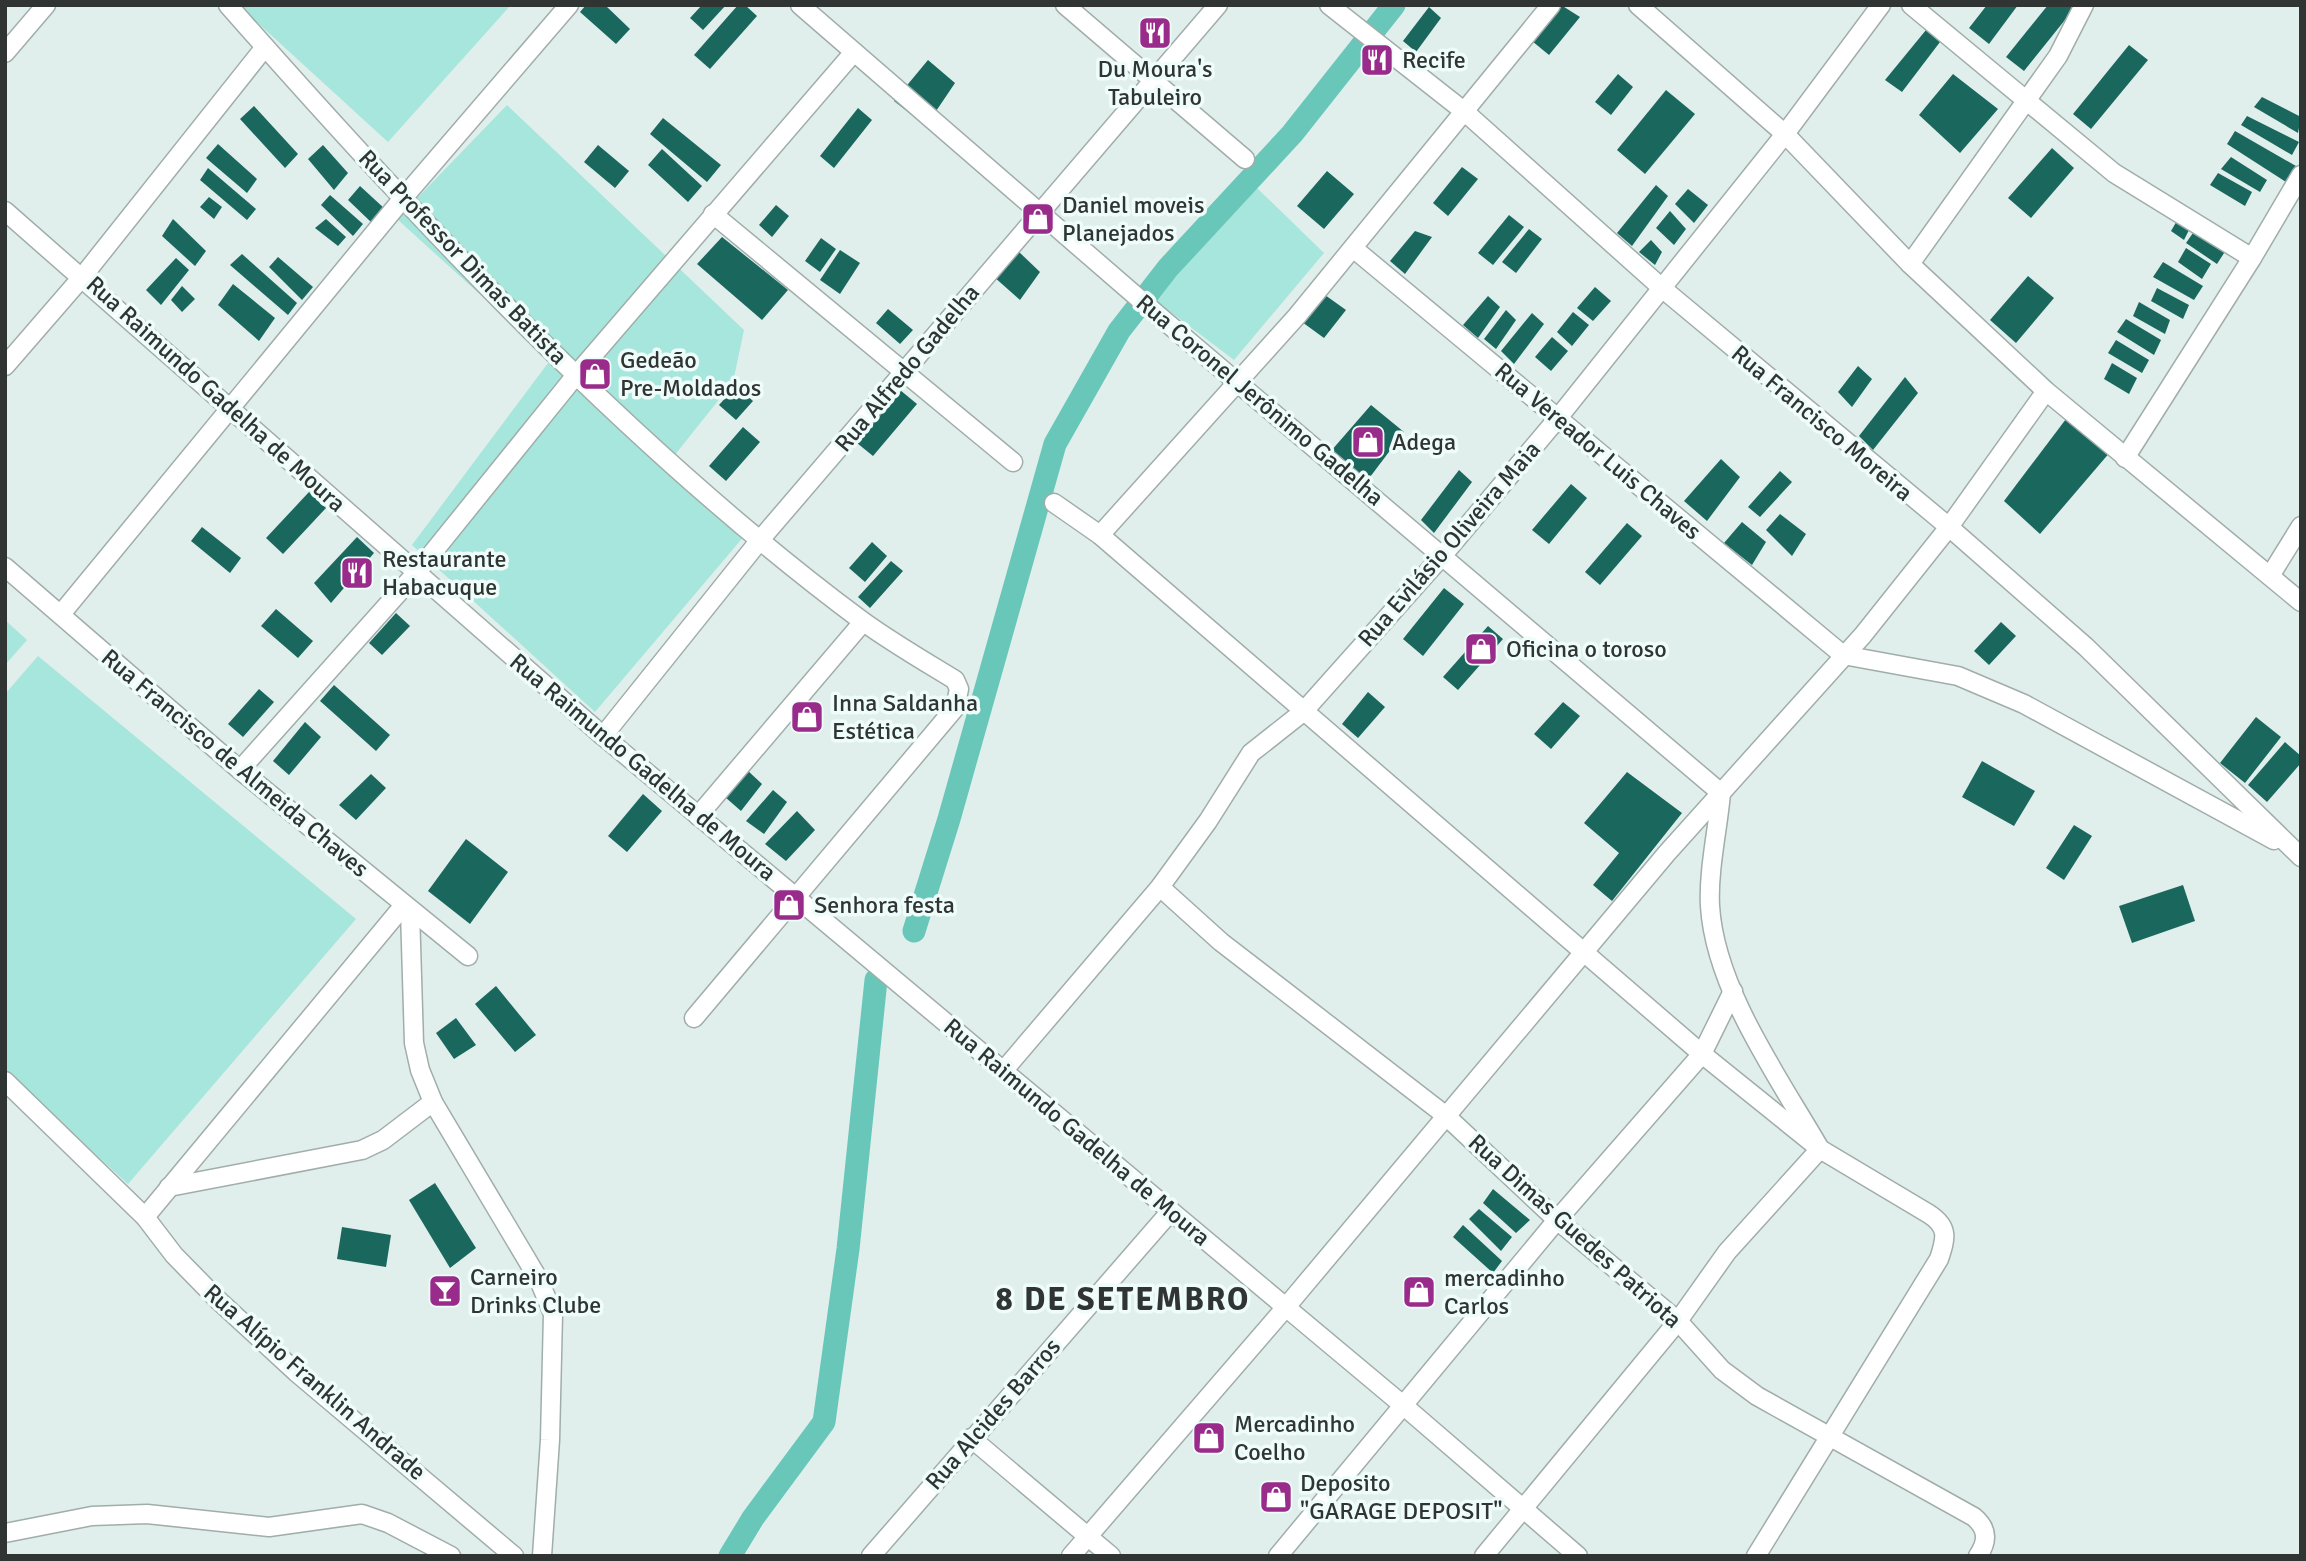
<svg xmlns="http://www.w3.org/2000/svg" width="2306" height="1561" font-family="Signika,sans-serif">
<style>
.green{fill:#a6e6dc}
.lines{fill:none;stroke-linecap:round;stroke-linejoin:round}
.canal{stroke:#69c7ba;stroke-width:23}
.building{fill:#1a675e}
.minor-casing{stroke:#a0adab;stroke-width:21}
.minor{stroke:#fff;stroke-width:18}
.labels{text-anchor:middle;stroke-width:7;stroke-linejoin:round;paint-order:stroke}
.poi-label{font-size:24px;fill:#303534;stroke:#eefcfa;text-anchor:start}
.street-label{font-size:24px;fill:#303534;stroke:#eefcfa}
.district-label{font-size:32px;font-weight:bold;letter-spacing:2px;fill:#303534;stroke:#eefcfa}
</style>
<rect width="100%" height="100%" fill="#e1efec"/>
<g class="green">
<path d="M238,5H511L388,142Z"/>
<path d="M507,105L744,330L733,382L674,456L751,528L595,712L412,545L551,359L397,219Z"/>
<path d="M1255,186L1324,253L1234,360L1152,298Z"/>
<path d="M5,620L27,640L5,665Z"/>
<path d="M38,656L356,919L128,1184L5,1072V694Z"/>
</g>
<g class="lines">
<g class="canal">
<path d="M914,931L949,819L1055,444L1119,331L1168,268L1292,134L1394,5"/>
<path d="M730,1556L753,1518L824,1422L848,1249L876,980"/>
</g>
</g>
<g class="building">
<path d="M586,5H605L630,29L616,44L580,12Z"/>
<path d="M702,5H726L703,30L690,18Z"/>
<path d="M738,5H745L757,16L710,69L694,55Z"/>
<path d="M1561,5L1580,17L1549,55L1532,41Z"/>
<path d="M1987,5H2018L1989,44L1969,28Z"/>
<path d="M2048,5H2077L2024,71L2006,57Z"/>
<path d="M1429,7L1441,18L1416,52L1403,41Z"/>
<path d="M1926,30L1940,42L1902,92L1885,80Z"/>
<path d="M2129,45L2148,60L2091,129L2073,114Z"/>
<path d="M928,60L955,83L926,126L894,101Z"/>
<path d="M1618,74L1633,87L1611,115L1595,102Z"/>
<path d="M1953,74L1998,109L1960,153L1919,115Z"/>
<path d="M1666,90L1695,114L1645,174L1617,150Z"/>
<path d="M2262,97L2301,117L2298,133L2254,107Z"/>
<path d="M254,106L298,154L285,168L240,119Z"/>
<path d="M858,108L872,120L834,168L820,156Z"/>
<path d="M2247,116L2299,142L2292,155L2241,125Z"/>
<path d="M663,118L721,165L707,182L650,134Z"/>
<path d="M2235,131L2296,166L2286,182L2227,144Z"/>
<path d="M218,144L257,179L247,193L206,158Z"/>
<path d="M323,145L348,173L334,190L308,159Z"/>
<path d="M598,145L629,171L615,188L584,162Z"/>
<path d="M2052,148L2074,168L2031,218L2008,198Z"/>
<path d="M662,149L702,186L688,202L648,165Z"/>
<path d="M2231,157L2267,180L2260,192L2221,169Z"/>
<path d="M1462,167L1478,179L1448,216L1433,203Z"/>
<path d="M208,168L256,209L247,220L200,180Z"/>
<path d="M1327,171L1354,194L1324,229L1297,206Z"/>
<path d="M2218,173L2252,192L2245,206L2210,185Z"/>
<path d="M1656,185L1668,196L1632,246L1617,233Z"/>
<path d="M360,186L385,209L372,223L348,200Z"/>
<path d="M1688,189L1708,205L1694,223L1675,204Z"/>
<path d="M330,195L363,224L353,236L321,205Z"/>
<path d="M209,197L222,207L214,219L200,207Z"/>
<path d="M776,205L789,216L772,237L759,225Z"/>
<path d="M1670,211L1686,229L1674,245L1656,228Z"/>
<path d="M1509,215L1524,227L1493,265L1478,253Z"/>
<path d="M173,219L206,251L195,266L162,236Z"/>
<path d="M326,219L346,237L338,246L315,228Z"/>
<path d="M2178,219L2191,226L2184,240L2171,231Z"/>
<path d="M1529,229L1542,239L1516,273L1502,262Z"/>
<path d="M2195,230L2226,250L2217,264L2186,243Z"/>
<path d="M1415,231L1432,237L1405,274L1390,261Z"/>
<path d="M722,237L788,290L762,320L697,264Z"/>
<path d="M821,238L836,249L820,272L805,261Z"/>
<path d="M1651,240L1662,252L1655,265L1639,252Z"/>
<path d="M2186,248L2211,264L2202,279L2178,262Z"/>
<path d="M840,250L860,263L840,294L820,280Z"/>
<path d="M1017,250L1040,272L1020,300L993,276Z"/>
<path d="M242,254L297,303L288,315L230,265Z"/>
<path d="M278,257L313,287L302,300L269,267Z"/>
<path d="M176,258L189,270L161,305L146,290Z"/>
<path d="M2163,262L2203,286L2194,300L2153,277Z"/>
<path d="M2028,276L2054,298L2016,343L1990,320Z"/>
<path d="M233,284L275,318L259,341L218,305Z"/>
<path d="M182,286L195,299L182,312L171,300Z"/>
<path d="M1595,287L1611,301L1593,321L1577,308Z"/>
<path d="M2157,288L2189,305L2183,319L2151,301Z"/>
<path d="M1325,295L1346,310L1324,338L1302,322Z"/>
<path d="M1488,296L1500,307L1478,338L1463,325Z"/>
<path d="M2139,302L2170,320L2165,334L2133,316Z"/>
<path d="M888,309L913,330L900,344L876,323Z"/>
<path d="M1506,310L1516,320L1496,349L1484,339Z"/>
<path d="M1573,312L1589,325L1572,346L1557,332Z"/>
<path d="M1532,313L1544,324L1514,364L1501,351Z"/>
<path d="M2126,319L2161,340L2154,355L2117,332Z"/>
<path d="M1552,337L1568,351L1551,371L1535,357Z"/>
<path d="M2116,340L2149,360L2142,373L2108,353Z"/>
<path d="M2112,363L2137,378L2129,394L2104,379Z"/>
<path d="M1858,366L1872,379L1852,407L1838,392Z"/>
<path d="M1905,377L1918,393L1873,450L1859,436Z"/>
<path d="M736,386L753,401L736,420L719,405Z"/>
<path d="M900,390L917,404L873,456L857,443Z"/>
<path d="M1371,405L1404,432L1367,481L1331,451Z"/>
<path d="M2069,415L2111,451L2040,534L2004,501Z"/>
<path d="M743,427L760,442L726,481L709,466Z"/>
<path d="M1721,459L1740,477L1707,521L1684,501Z"/>
<path d="M1459,470L1472,482L1434,533L1421,520Z"/>
<path d="M1780,471L1792,482L1760,517L1748,507Z"/>
<path d="M1571,484L1587,498L1549,544L1532,530Z"/>
<path d="M309,492L326,508L283,554L266,538Z"/>
<path d="M1780,514L1806,534L1792,556L1766,530Z"/>
<path d="M1742,522L1766,542L1752,565L1724,543Z"/>
<path d="M1627,523L1642,536L1600,585L1585,572Z"/>
<path d="M202,527L241,558L230,573L191,541Z"/>
<path d="M357,537L374,553L331,603L314,583Z"/>
<path d="M872,542L887,556L865,582L849,568Z"/>
<path d="M891,561L903,571L870,608L858,597Z"/>
<path d="M1444,588L1464,604L1423,656L1403,639Z"/>
<path d="M276,609L313,641L298,658L261,626Z"/>
<path d="M396,613L410,626L382,655L369,643Z"/>
<path d="M2001,622L2016,636L1989,665L1974,651Z"/>
<path d="M1488,626L1503,639L1458,690L1443,677Z"/>
<path d="M334,685L390,735L376,751L320,701Z"/>
<path d="M259,689L274,702L243,737L228,724Z"/>
<path d="M1368,692L1385,707L1358,738L1342,724Z"/>
<path d="M1563,702L1580,716L1551,749L1534,734Z"/>
<path d="M2256,717L2281,737L2245,783L2220,763Z"/>
<path d="M305,722L321,737L289,775L273,761Z"/>
<path d="M2285,742L2301,756V763L2267,802L2248,785Z"/>
<path d="M1982,761L2035,791L2014,826L1962,797Z"/>
<path d="M746,769L762,784L741,811L725,797Z"/>
<path d="M1627,772L1682,813L1612,901L1593,885L1619,853L1584,823Z"/>
<path d="M371,774L386,788L356,820L339,805Z"/>
<path d="M773,790L787,802L764,834L746,821Z"/>
<path d="M643,794L662,811L627,852L608,836Z"/>
<path d="M797,811L815,830L786,861L765,844Z"/>
<path d="M2074,825L2092,836L2064,880L2046,868Z"/>
<path d="M466,839L508,872L470,924L428,891Z"/>
<path d="M2183,885L2195,921L2132,943L2119,906Z"/>
<path d="M496,986L536,1035L515,1052L475,1004Z"/>
<path d="M456,1018L476,1045L454,1059L436,1033Z"/>
<path d="M435,1183L476,1248L450,1268L409,1200Z"/>
<path d="M1493,1189L1530,1220L1516,1233L1483,1203Z"/>
<path d="M1479,1209L1512,1237L1501,1251L1469,1219Z"/>
<path d="M1463,1225L1502,1261L1493,1273L1453,1237Z"/>
<path d="M342,1227L391,1235L386,1267L337,1259Z"/>
</g>
<g class="lines">
<defs>
<g id="minor">
<path d="M228,5C418,221 630,448 861,620C891,642 924,661 955,680L959,689L955,708L694,1018"/>
<path d="M800,5L1159,316L1721,793C1718,828 1708,871 1710,906C1715,989 1779,1078 1820,1149"/>
<path d="M1065,5L1245,159"/>
<path d="M1329,5L1465,112L1663,289L1949,527L2086,647L2301,857"/>
<path d="M1638,5L1785,134L1910,264L2046,391L2301,602"/>
<path d="M1911,5L2114,173L2252,258"/>
<path d="M5,53L46,5"/>
<path d="M5,211L603,736L1404,1406L1578,1556"/>
<path d="M713,214L1013,462"/>
<path d="M1353,248L1843,655L1958,676L2024,704L2274,840"/>
<path d="M1910,264L2058,56L2084,5"/>
<path d="M5,366L83,276L265,47"/>
<path d="M2125,458L2252,258L2301,175"/>
<path d="M1054,503L1100,535L1702,1054L1820,1149L1929,1214C1949,1227 1946,1238 1939,1259L1756,1556"/>
<path d="M1100,535L1297,316L1551,5"/>
<path d="M5,567L240,770L468,956"/>
<path d="M2270,576L2301,526"/>
<path d="M61,614L404,197L569,5"/>
<path d="M603,736L760,540L1218,5"/>
<path d="M240,770L417,572L576,375L854,52"/>
<path d="M698,816L863,622"/>
<path d="M1160,887L1221,942L1445,1115L1557,1220L1678,1321L1722,1370L1757,1396L1974,1517C1988,1529 1988,1541 1978,1556"/>
<path d="M410,911L414,1043L420,1070L433,1102L539,1280L553,1314L550,1440L542,1556"/>
<path d="M1004,1070L1160,887L1208,821L1251,753L1303,712L1443,555L1558,418L1785,134L1881,5"/>
<path d="M5,1081L145,1217L174,1255L218,1300L296,1372L514,1556"/>
<path d="M169,1187L362,1150L383,1140L433,1102"/>
<path d="M145,1217L404,905"/>
<path d="M971,1438L1111,1556"/>
<path d="M5,1533L92,1516L147,1514L269,1527L362,1514L388,1523L451,1556"/>
<path d="M871,1556L1171,1211"/>
<path d="M1071,1556L1286,1307L1667,853L1863,635L1949,527L2046,391"/>
<path d="M1278,1556L1557,1220L1702,1054L1733,991"/>
<path d="M1484,1556L1678,1321L1727,1252L1820,1149"/>
</g>
</defs>
<use href="#minor" class="minor-casing"/>
<use href="#minor" class="minor"/>
</g>
<defs>
<symbol id="restaurant-square" viewBox="-11 -11 22 22"><rect x="-9" y="-9" width="18" height="18" rx="4" fill="#992b8a" stroke="#eefcfa"/><path d="M-5-6h1v4h1v-4h1v4h1v-4h1v5L-1.5 .5V6h-2V.5L-5-1ZM5-6V6H3V1.5H1.5Q1.5-4 5-6Z" fill="#fff"/></symbol>
<symbol id="shop-square" viewBox="-11 -11 22 22"><rect x="-9" y="-9" width="18" height="18" rx="4" fill="#992b8a" stroke="#eefcfa"/><path d="M-5-2.5h2.3a2.7 3.5 0 0 1 5.4 0H5L5.5 6h-11ZM-1.5-2.5h3a1.5 2.3 0 0 0-3 0Z" fill="#fff"/></symbol>
<symbol id="bar-square" viewBox="-11 -11 22 22"><rect x="-9" y="-9" width="18" height="18" rx="4" fill="#992b8a" stroke="#eefcfa"/><path d="M-6-5H6L.8 .8V4.5H3.5V6h-7V4.5H-.8V.8Z" fill="#fff"/></symbol>
</defs>
<g fill-rule="evenodd">
<use href="#restaurant-square" x="1136" y="14" width="38" height="38"/>
<use href="#restaurant-square" x="1358" y="41" width="38" height="38"/>
<use href="#shop-square" x="1019" y="200" width="38" height="38"/>
<use href="#shop-square" x="576" y="355" width="38" height="38"/>
<use href="#shop-square" x="1349" y="423" width="38" height="38"/>
<use href="#restaurant-square" x="338" y="554" width="38" height="38"/>
<use href="#shop-square" x="1462" y="630" width="38" height="38"/>
<use href="#shop-square" x="788" y="698" width="38" height="38"/>
<use href="#shop-square" x="770" y="886" width="38" height="38"/>
<use href="#bar-square" x="426" y="1272" width="38" height="38"/>
<use href="#shop-square" x="1400" y="1273" width="38" height="38"/>
<use href="#shop-square" x="1190" y="1419" width="38" height="38"/>
<use href="#shop-square" x="1257" y="1478" width="38" height="38"/>
</g>
<g class="labels">
<g class="poi-label">
<text x="1402" y="68">Recife</text>
<text x="1155" y="77" text-anchor="middle">Du Moura's<tspan x="1155" dy="28">Tabuleiro</tspan></text>
<text x="1062" y="213">Daniel moveis<tspan x="1062" dy="28">Planejados</tspan></text>
<text x="620" y="368">Gedeão<tspan x="620" dy="28">Pre-Moldados</tspan></text>
<text x="1392" y="450">Adega</text>
<text x="382" y="567">Restaurante<tspan x="382" dy="28">Habacuque</tspan></text>
<text x="1506" y="657">Oficina o toroso</text>
<text x="832" y="711">Inna Saldanha<tspan x="832" dy="28">Estética</tspan></text>
<text x="814" y="913">Senhora festa</text>
<text x="470" y="1285">Carneiro<tspan x="470" dy="28">Drinks Clube</tspan></text>
<text x="1444" y="1286">mercadinho<tspan x="1444" dy="28">Carlos</tspan></text>
<text x="1234" y="1432">Mercadinho<tspan x="1234" dy="28">Coelho</tspan></text>
<text x="1300" y="1491">Deposito<tspan x="1300" dy="28">"GARAGE DEPOSIT"</tspan></text>
</g>
<g class="street-label">
<text transform="translate(463 257) rotate(46)" y="8">Rua Professor Dimas Batista</text>
<text transform="translate(907 368) rotate(-50)" y="8">Rua Alfredo Gadelha</text>
<text transform="translate(216 394) rotate(42)" y="8">Rua Raimundo Gadelha de Moura</text>
<text transform="translate(1260 400) rotate(40)" y="8">Rua Coronel Jerônimo Gadelha</text>
<text transform="translate(1822 423) rotate(40)" y="8">Rua Francisco Moreira</text>
<text transform="translate(1598 451) rotate(40)" y="8">Rua Vereador Luis Chaves</text>
<text transform="translate(1449 544) rotate(-49)" y="8">Rua Evilásio Oliveira Maia</text>
<text transform="translate(235 763) rotate(40)" y="8">Rua Francisco de Almeida Chaves</text>
<text transform="translate(643 767) rotate(40)" y="8">Rua Raimundo Gadelha de Moura</text>
<text transform="translate(1077 1132) rotate(40)" y="8">Rua Raimundo Gadelha de Moura</text>
<text transform="translate(1575 1231) rotate(42)" y="8">Rua Dimas Guedes Patriota</text>
<text transform="translate(315 1382) rotate(41)" y="8">Rua Alípio Franklin Andrade</text>
<text transform="translate(993 1414) rotate(-49)" y="8">Rua Alcides Barros</text>
</g>
<g class="district-label">
<text x="1123" y="1310">8 DE SETEMBRO</text>
</g>
</g>
<rect width="2306" height="1561" fill="none" stroke="#303534" stroke-width="14"/>
</svg>
